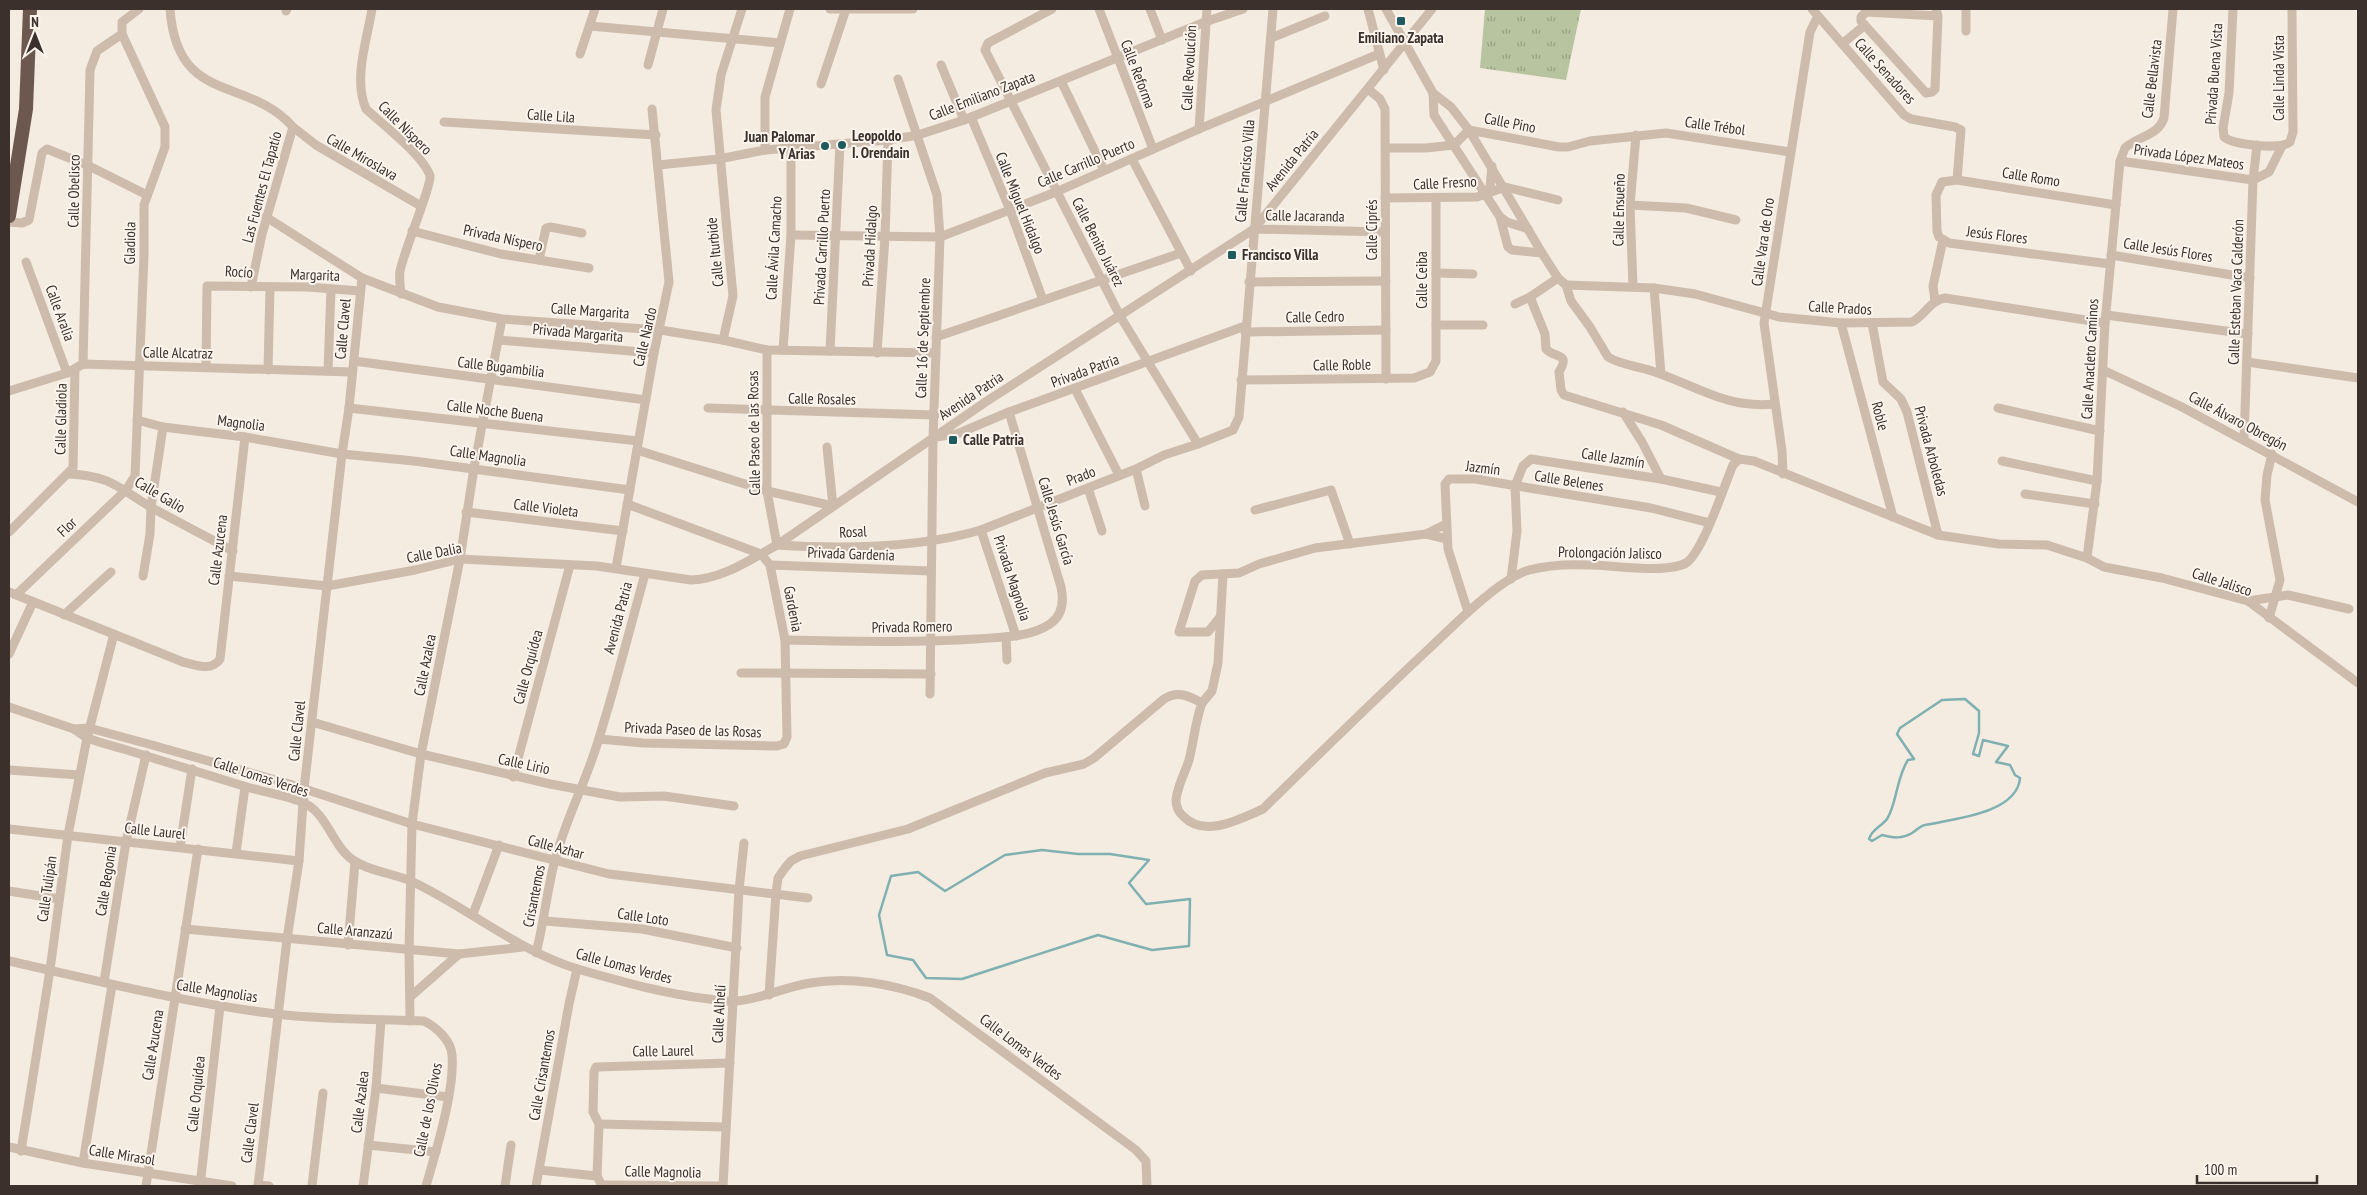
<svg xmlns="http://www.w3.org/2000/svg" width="2367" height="1195" font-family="'PT Sans Narrow',sans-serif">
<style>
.grass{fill:url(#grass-tufts)}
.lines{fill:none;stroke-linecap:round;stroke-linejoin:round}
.stream{stroke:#7fb0b2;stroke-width:2.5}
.minor{stroke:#cdbbac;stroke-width:9}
.trunk{stroke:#6c584f;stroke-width:14}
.poi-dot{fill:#1f5a5e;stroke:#fbf5ee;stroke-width:2}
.labels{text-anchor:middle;stroke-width:4;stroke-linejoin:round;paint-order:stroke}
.poi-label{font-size:15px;font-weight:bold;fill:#3b302b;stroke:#fbf5ee;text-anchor:start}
.street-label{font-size:15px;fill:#3b302b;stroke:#fbf5ee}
</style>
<defs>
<pattern id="grass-tufts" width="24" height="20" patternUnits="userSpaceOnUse" patternTransform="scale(1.25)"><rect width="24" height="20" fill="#b8c4a0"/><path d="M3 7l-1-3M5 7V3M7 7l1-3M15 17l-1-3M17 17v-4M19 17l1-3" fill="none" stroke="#97a083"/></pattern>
</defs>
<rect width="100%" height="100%" fill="#f4ebe1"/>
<path class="grass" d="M1485,9H1581L1566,80L1480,68Z"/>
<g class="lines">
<g class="stream">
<path d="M1965,699L1979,711V733L1973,754L1979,756L1983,740L2008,746L1996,762L2010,765L2015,775L2020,778C2017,814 1952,819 1925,825C1920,826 1917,830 1912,833C1902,839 1893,838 1882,835L1872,841L1869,839C1872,829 1881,827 1887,819C1897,804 1896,778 1908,760L1914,759L1897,734L1900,728L1942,700Z"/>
<path d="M1042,850L1078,854H1110L1149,860L1129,883L1146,904L1190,899L1189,946L1152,950L1098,935L962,979L926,978L913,960L887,955L879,915L891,876L918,872L945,891L1005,855Z"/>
</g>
<g class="minor">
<path d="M170,9C177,106 247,75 293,127L262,234L251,287"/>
<path d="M372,9C367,40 353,79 366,109C382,124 424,156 430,176C432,184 403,254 400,271C399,278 400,286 401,294"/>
<path d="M830,9H913"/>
<path d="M1052,9L988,43L985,50L1120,316L1198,444"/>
<path d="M1099,9L1153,149"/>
<path d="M1150,9L1162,40"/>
<path d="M1368,9L1384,70"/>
<path d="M1386,9L1433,93L1451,107L1469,130L1542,253L1558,278L1566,285L1571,301L1590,327L1608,357C1621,365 1638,366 1652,371C1695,385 1726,409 1774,404"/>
<path d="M1812,9L1904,115L1911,119L1955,127L1961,130L1957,180"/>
<path d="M1936,9L1938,16L1935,89L1932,92L1926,93L1861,21V17L1866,12L1938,16"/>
<path d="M2233,9L2229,93L2223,128L2224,137C2233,145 2281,150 2290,142L2293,132L2292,9"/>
<path d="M286,11L287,9"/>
<path d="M590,26L780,43"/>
<path d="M1966,31V9"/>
<path d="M1271,38L1325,16"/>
<path d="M1842,44L1865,25"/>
<path d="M580,54L595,9"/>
<path d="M648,65L663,9"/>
<path d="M941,65L964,120"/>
<path d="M898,79L937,195L940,237L933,438L930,694"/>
<path d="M1061,81L1104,170"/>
<path d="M821,84L846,9"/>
<path d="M1368,89L1380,99L1385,109L1386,379"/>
<path d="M1433,93L1434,115L1500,217L1508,247L1512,250L1542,253"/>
<path d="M971,117L1010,210L1043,300"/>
<path d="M444,122L656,135"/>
<path d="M293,127L316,145L421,206"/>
<path d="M1199,129L1207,9"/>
<path d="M1386,148H1426L1454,145L1469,130L1559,147H1568L1590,141L1666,133L1790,152"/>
<path d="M765,150V97L790,9"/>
<path d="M1132,159L1191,271"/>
<path d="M2120,161L2253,180L2269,172L2282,146"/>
<path d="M658,165L719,159L765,150L888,140L918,135L964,120L1205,22L1243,9"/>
<path d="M1486,195L1490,187L1492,166"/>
<path d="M1385,198L1477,197L1505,187L1558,200"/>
<path d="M1630,205L1686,208L1736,220"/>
<path d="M266,217L362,278L438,307L502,319L660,330L723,340L767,350L935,353"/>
<path d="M1500,217L1507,222L1528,229"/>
<path d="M9,222L22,223L29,220L42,153L47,149L89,166L147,195"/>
<path d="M1254,229L1385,232"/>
<path d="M412,231L501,254L589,268"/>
<path d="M791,235L940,237L1056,192L1199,129L1379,54"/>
<path d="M2111,255L2250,278"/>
<path d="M539,260L546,228L550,227L582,233"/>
<path d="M26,262L67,373"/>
<path d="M2110,264L1949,243L1939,237L1937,231L1936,195L1942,182L1957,180L2116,205"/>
<path d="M1436,273L1473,274"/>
<path d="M1249,282L1386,281"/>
<path d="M1566,285L1654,288L1695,294L1779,317L1841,323L1912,322C1924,316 1931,300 1945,298L2105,323"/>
<path d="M1633,287L1630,205L1636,135"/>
<path d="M1654,288L1661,374"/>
<path d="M1530,297L1545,334L1546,349C1555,359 1571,352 1559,372L1561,390L1564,395L1661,425L1739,459L1754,461L1938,535L1999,544L2047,545L2087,558L2104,567L2162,578L2248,601L2358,683"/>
<path d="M1935,301L1933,286L1943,240"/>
<path d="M1515,304L1530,297L1558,278"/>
<path d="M2106,315L2248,334"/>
<path d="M1841,323L1893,517"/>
<path d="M1872,323L1883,382L1901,399L1907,412L1938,535"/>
<path d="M1436,325H1483"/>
<path d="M1245,332L1386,330"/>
<path d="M936,337L1181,253"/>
<path d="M499,340L654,353"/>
<path d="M723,340L733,296L716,110L721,75L742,9"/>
<path d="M767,350V491L777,545C841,549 919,548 981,530L1136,469L1164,455L1198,444L1233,430L1239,417L1273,9"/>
<path d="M783,350L791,235V147"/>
<path d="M830,351L840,144"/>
<path d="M877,353L885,237L888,140"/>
<path d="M354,361L646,400"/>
<path d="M2247,362L2358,378"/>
<path d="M83,364L90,70L97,51L122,34"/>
<path d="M206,367L207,286L308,287L360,291"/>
<path d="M268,370L270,288"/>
<path d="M2103,370L2180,406L2358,502"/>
<path d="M328,371L331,289"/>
<path d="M1241,380L1414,378L1430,372L1436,361V199"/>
<path d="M1075,389L1119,475"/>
<path d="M9,391L67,373L83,364L352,372"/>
<path d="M349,408L638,441"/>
<path d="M708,408L935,415"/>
<path d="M1998,408L2100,431"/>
<path d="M1623,412L1642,442L1661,479"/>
<path d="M137,420L163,427L245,437L342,454L414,461L630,490"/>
<path d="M936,437L957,434L1009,412L1245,326"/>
<path d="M2244,440L2253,180L2257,145"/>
<path d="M637,450L767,491L833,506L827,447"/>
<path d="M2002,461L2097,481"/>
<path d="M1136,469L1145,506"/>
<path d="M69,474C113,476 119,489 154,509C180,523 207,537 233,551"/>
<path d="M1783,474L1782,451L1764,323L1810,32L1818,16"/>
<path d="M1088,488L1102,531"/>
<path d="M2025,494L2095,504"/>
<path d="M1255,510L1331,490L1350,544"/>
<path d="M466,512L623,531"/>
<path d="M981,530L1016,636"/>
<path d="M9,532L73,468L75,369"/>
<path d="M1426,534L1447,539"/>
<path d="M2087,558L2097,481L2105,323L2120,161L2125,148C2138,136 2158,136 2164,118L2173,9"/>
<path d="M770,565L931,571"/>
<path d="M616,568L654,353L669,282L652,109"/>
<path d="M143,576L150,534L151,507L163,427"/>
<path d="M229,576L327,586L415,570L460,559L597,566L691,580C723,579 749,560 777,545L987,401L1254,229L1432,9"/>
<path d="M1511,579L1517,531L1515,486L1523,466L1531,459L1661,479L1721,492"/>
<path d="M9,592L183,662C197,665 211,672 220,659L245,437"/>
<path d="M16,595L126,490L135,476L144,255V205L165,147V127L122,34V22L139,9"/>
<path d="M2248,601L2288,595L2349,609"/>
<path d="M1468,612L1448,549L1445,484L1449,479H1475L1651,508L1710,523"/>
<path d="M64,615L111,572"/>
<path d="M1220,617L1208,632H1179L1195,581L1202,575L1239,573L1259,564L1315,548L1426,534L1446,524"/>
<path d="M2269,618L2280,580L2265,500L2267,475L2272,454"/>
<path d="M1006,637L1007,660"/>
<path d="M785,640C849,641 912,643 976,639C1000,637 1029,638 1050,624C1063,615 1064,601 1061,587L1009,412"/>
<path d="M9,654L33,602"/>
<path d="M741,673L931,674"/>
<path d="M1202,703L1212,691L1218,663L1223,574"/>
<path d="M9,707L74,729L87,738L99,742C149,756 197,772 247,787C263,792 289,796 304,803C328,814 332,846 353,860C370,872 394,873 413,882C470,909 519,952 581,970C623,982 665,994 709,999C717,1000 727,1002 736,1001C762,999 784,987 810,983C849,976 894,984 930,998L1136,1150L1146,1161L1147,1186"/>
<path d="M312,722L421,754L550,784L620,797L664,796L734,806"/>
<path d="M74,729L89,728L152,745L283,782L412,824L609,874L808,898"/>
<path d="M599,739L643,743L777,746L784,744L787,737L785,640L770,565L761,554L627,504"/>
<path d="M9,770L79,775"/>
<path d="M513,777L570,565"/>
<path d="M9,829L299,861"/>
<path d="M180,847L192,769"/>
<path d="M236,853L245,787"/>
<path d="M9,891L59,899"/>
<path d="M473,914L499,845"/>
<path d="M545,921L642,929L737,948"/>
<path d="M185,929L459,954L523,947"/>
<path d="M348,945L355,862"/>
<path d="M536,953C544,922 547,890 555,860C566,818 587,780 599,738C616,684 630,628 645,574"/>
<path d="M9,961C98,981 186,1003 276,1014C325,1020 375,1019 424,1021C436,1027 451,1040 452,1055C455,1089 436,1152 426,1186"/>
<path d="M104,982L126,842L146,755"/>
<path d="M769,995L776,893L778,878L785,868L791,861L800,856L908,829L1045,773L1084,764L1094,758L1164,699C1178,690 1189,696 1202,703C1195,722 1194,741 1189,760C1185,773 1177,787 1176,800C1176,808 1179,813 1184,817C1205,838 1240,819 1263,809C1319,754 1376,698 1434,644C1456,623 1501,578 1529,570C1548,565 1569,564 1589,565C1612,565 1667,574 1686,563C1703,552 1724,486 1733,465L1739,459"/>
<path d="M410,997L459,954"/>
<path d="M410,1021L409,950L412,824L421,754L460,559L474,468L502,319"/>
<path d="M376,1088L448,1097"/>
<path d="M599,1124L726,1127"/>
<path d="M368,1145L436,1152"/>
<path d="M9,1147L83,1163L232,1186"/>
<path d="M21,1151L50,970L68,835L87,738L114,634"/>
<path d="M83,1163L112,985"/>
<path d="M539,1170L597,1176"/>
<path d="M258,1185L269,1186"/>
<path d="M603,1185L723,1186"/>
<path d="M146,1186L198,849"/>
<path d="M200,1186L220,1006"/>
<path d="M258,1186L287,939L299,861L304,789L342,454L349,408L362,278"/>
<path d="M312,1186L323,1093"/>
<path d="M363,1186L376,1088L381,1020"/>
<path d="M505,1186L511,1145"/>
<path d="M536,1186L569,1004L577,969"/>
<path d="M602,1186L597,1176L599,1124L593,1112L594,1072L596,1067L730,1063"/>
<path d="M723,1186L739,890L744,843"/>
</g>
<path class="trunk" d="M9,216L26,109L30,9"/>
</g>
<g class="poi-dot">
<rect x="1396" y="16" width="10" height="10" rx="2.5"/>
<circle cx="842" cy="145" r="5"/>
<circle cx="825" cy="146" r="5"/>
<rect x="1227" y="250" width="10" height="10" rx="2.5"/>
<rect x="948" y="435" width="10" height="10" rx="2.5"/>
</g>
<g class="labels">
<g class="poi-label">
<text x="1401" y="43" text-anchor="middle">Emiliano Zapata</text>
<text x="852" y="141">Leopoldo<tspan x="852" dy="17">I. Orendain</tspan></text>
<text x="815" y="142" text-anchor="end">Juan Palomar<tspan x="815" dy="17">Y Arias</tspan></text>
<text x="1242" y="260">Francisco Villa</text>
<text x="963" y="445">Calle Patria</text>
</g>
<g class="street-label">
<text transform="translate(1189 68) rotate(-87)" y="5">Calle Revolución</text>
<text transform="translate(1885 71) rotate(48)" y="5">Calle Senadores</text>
<text transform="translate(1138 74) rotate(69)" y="5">Calle Reforma</text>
<text transform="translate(2214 74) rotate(-86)" y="5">Privada Buena Vista</text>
<text transform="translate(2279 78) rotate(-90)" y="5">Calle Linda Vista</text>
<text transform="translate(2152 79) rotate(-83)" y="5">Calle Bellavista</text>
<text transform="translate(982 96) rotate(-21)" y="5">Calle Emiliano Zapata</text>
<text transform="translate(551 116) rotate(4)" y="5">Calle Lila</text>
<text transform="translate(1510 123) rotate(11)" y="5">Calle Pino</text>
<text transform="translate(1715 126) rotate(8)" y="5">Calle Trébol</text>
<text transform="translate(405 128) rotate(45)" y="5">Calle Níspero</text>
<text transform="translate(362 157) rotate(30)" y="5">Calle Miroslava</text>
<text transform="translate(2189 157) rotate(8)" y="5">Privada López Mateos</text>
<text transform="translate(1292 160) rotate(-51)" y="5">Avenida Patria</text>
<text transform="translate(1086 163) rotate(-23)" y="5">Calle Carrillo Puerto</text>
<text transform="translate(1245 171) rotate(-85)" y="5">Calle Francisco Villa</text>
<text transform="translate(2031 177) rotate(9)" y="5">Calle Romo</text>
<text transform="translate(1445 183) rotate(-3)" y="5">Calle Fresno</text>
<text transform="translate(262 187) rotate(-75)" y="5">Las Fuentes El Tapatío</text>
<text transform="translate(74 191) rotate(-89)" y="5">Calle Obelisco</text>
<text transform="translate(1020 203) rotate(68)" y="5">Calle Miguel Hidalgo</text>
<text transform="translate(1619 210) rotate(-89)" y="5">Calle Ensueño</text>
<text transform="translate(1305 216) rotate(1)" y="5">Calle Jacaranda</text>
<text transform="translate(1372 230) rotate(-90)" y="5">Calle Ciprés</text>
<text transform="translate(1997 235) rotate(7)" y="5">Jesús Flores</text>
<text transform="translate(503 238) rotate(12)" y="5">Privada Níspero</text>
<text transform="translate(1098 242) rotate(63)" y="5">Calle Benito Juárez</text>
<text transform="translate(1763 242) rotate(-82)" y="5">Calle Vara de Oro</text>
<text transform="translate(130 243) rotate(-89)" y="5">Gladiola</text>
<text transform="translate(870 246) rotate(-87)" y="5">Privada Hidalgo</text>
<text transform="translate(822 247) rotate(-87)" y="5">Privada Carrillo Puerto</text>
<text transform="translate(774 248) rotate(-87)" y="5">Calle Ávila Camacho</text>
<text transform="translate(2168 250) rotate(9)" y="5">Calle Jesús Flores</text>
<text transform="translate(715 252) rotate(-96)" y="5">Calle Iturbide</text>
<text transform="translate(239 272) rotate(3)" y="5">Rocío</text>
<text transform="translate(315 275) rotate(2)" y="5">Margarita</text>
<text transform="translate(1422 280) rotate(-90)" y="5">Calle Ceiba</text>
<text transform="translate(2236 292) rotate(-88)" y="5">Calle Esteban Vaca Calderón</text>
<text transform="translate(1840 308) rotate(3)" y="5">Calle Prados</text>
<text transform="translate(590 311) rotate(4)" y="5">Calle Margarita</text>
<text transform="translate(60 313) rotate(70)" y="5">Calle Aralia</text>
<text transform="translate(1315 317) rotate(-1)" y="5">Calle Cedro</text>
<text transform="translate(343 329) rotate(-85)" y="5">Calle Clavel</text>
<text transform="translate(578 333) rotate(5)" y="5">Privada Margarita</text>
<text transform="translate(645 337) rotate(-77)" y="5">Calle Nardo</text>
<text transform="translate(923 338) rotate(-88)" y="5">Calle 16 de Septiembre</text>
<text transform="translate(178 353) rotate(1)" y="5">Calle Alcatraz</text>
<text transform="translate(2090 359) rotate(-87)" y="5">Calle Anacleto Caminos</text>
<text transform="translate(1342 365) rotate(-1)" y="5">Calle Roble</text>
<text transform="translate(501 367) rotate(7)" y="5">Calle Bugambilia</text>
<text transform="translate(1085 371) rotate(-20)" y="5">Privada Patria</text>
<text transform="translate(971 396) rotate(-34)" y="5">Avenida Patria</text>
<text transform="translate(822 399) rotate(1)" y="5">Calle Rosales</text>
<text transform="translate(495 411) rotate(7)" y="5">Calle Noche Buena</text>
<text transform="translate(1880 416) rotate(75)" y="5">Roble</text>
<text transform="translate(61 419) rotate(-89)" y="5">Calle Gladiola</text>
<text transform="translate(2238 421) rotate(28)" y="5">Calle Álvaro Obregón</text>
<text transform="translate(241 423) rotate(7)" y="5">Magnolia</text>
<text transform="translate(754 433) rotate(-91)" y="5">Calle Paseo de las Rosas</text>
<text transform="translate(1931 451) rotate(75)" y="5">Privada Arboledas</text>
<text transform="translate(488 456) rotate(8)" y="5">Calle Magnolia</text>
<text transform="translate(1613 458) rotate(9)" y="5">Calle Jazmín</text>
<text transform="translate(1483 468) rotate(7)" y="5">Jazmín</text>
<text transform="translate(1081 476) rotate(-21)" y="5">Prado</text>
<text transform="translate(1569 481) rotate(9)" y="5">Calle Belenes</text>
<text transform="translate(160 495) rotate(31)" y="5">Calle Galio</text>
<text transform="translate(546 508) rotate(7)" y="5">Calle Violeta</text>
<text transform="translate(1056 521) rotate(73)" y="5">Calle Jesús García</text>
<text transform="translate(67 527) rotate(-44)" y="5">Flor</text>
<text transform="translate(853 532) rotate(-3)" y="5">Rosal</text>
<text transform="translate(218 550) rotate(-83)" y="5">Calle Azucena</text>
<text transform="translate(434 553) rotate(-11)" y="5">Calle Dalia</text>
<text transform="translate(1610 553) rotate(1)" y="5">Prolongación Jalisco</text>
<text transform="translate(851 554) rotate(2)" y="5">Privada Gardenia</text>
<text transform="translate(1012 578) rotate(72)" y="5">Privada Magnolia</text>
<text transform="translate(2222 582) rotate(18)" y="5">Calle Jalisco</text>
<text transform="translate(793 609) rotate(79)" y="5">Gardenia</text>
<text transform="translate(618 618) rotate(-75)" y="5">Avenida Patria</text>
<text transform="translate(912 627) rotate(-1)" y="5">Privada Romero</text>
<text transform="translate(425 665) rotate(-79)" y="5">Calle Azalea</text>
<text transform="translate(528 667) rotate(-75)" y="5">Calle Orquídea</text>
<text transform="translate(693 730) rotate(2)" y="5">Privada Paseo de las Rosas</text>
<text transform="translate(297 731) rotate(-84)" y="5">Calle Clavel</text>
<text transform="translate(524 764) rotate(12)" y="5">Calle Lirio</text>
<text transform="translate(261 777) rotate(18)" y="5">Calle Lomas Verdes</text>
<text transform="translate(155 831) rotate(6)" y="5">Calle Laurel</text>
<text transform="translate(556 847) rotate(15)" y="5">Calle Azhar</text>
<text transform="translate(106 881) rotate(-81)" y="5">Calle Begonia</text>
<text transform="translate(47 889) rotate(-82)" y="5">Calle Tulipán</text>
<text transform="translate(534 896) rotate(-79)" y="5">Crisantemos</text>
<text transform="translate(643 917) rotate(8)" y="5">Calle Loto</text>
<text transform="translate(355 931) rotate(5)" y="5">Calle Aranzazú</text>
<text transform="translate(624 966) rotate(15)" y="5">Calle Lomas Verdes</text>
<text transform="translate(217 991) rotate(9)" y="5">Calle Magnolias</text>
<text transform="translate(719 1014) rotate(-87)" y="5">Calle Alhelí</text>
<text transform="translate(153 1045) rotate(-81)" y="5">Calle Azucena</text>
<text transform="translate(1021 1047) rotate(37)" y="5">Calle Lomas Verdes</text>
<text transform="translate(663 1051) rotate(-1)" y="5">Calle Laurel</text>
<text transform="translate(542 1075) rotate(-80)" y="5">Calle Crisantemos</text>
<text transform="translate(196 1094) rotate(-84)" y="5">Calle Orquídea</text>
<text transform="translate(360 1102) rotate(-83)" y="5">Calle Azalea</text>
<text transform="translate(428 1110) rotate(-79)" y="5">Calle de los Olivos</text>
<text transform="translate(250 1133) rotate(-83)" y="5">Calle Clavel</text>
<text transform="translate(122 1155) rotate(9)" y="5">Calle Mirasol</text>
<text transform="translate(663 1172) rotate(1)" y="5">Calle Magnolia</text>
</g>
</g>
<rect width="2367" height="1195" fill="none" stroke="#3b302b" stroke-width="20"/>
<g transform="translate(35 35)" stroke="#fbf5ee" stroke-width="4" paint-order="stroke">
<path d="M0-4L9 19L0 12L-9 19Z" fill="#3b302b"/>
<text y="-8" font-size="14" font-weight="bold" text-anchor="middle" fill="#3b302b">N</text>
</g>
<path d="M2197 1175v8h120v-8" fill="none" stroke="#3b302b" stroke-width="2.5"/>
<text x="2204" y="1175" font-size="15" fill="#3b302b" stroke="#fbf5ee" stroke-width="4" paint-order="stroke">100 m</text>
</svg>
